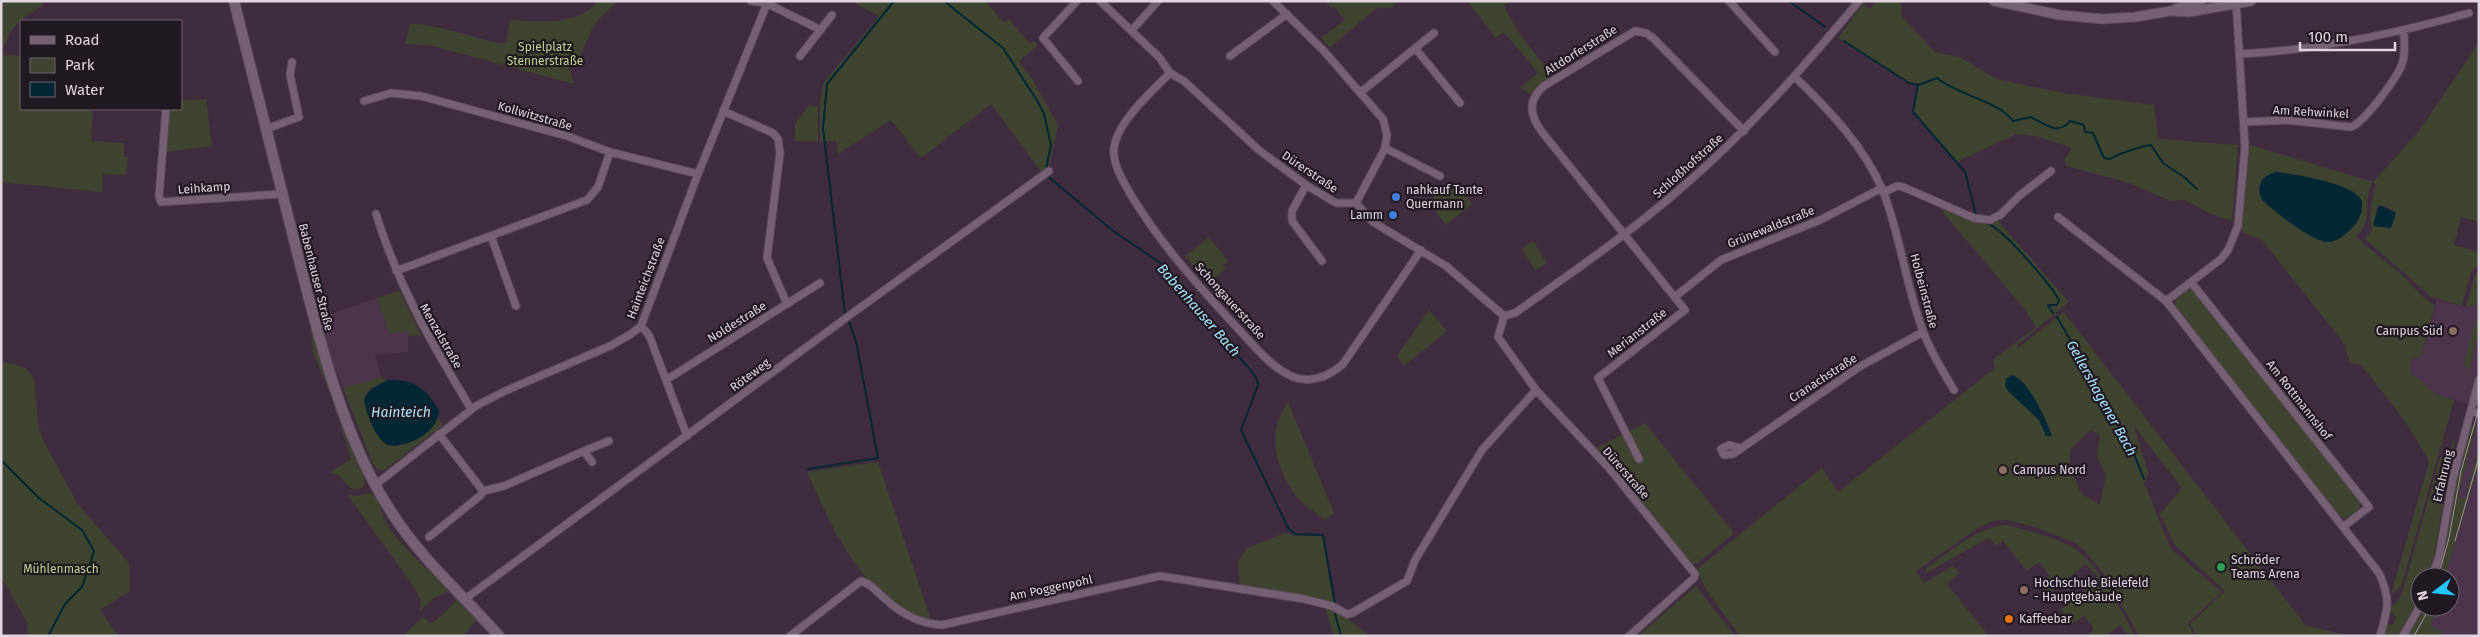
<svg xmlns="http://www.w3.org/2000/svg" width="2480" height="637" font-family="'Fira Sans',sans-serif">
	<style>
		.built { fill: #4c354c }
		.green { fill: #3e442f; fill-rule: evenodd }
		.water { fill: #032734 }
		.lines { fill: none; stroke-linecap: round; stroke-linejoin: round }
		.stream { stroke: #032734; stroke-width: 2 }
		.minor-casing { stroke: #5a4b59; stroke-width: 9 }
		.tertiary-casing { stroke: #5a4b59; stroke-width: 11 }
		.secondary-casing { stroke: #5a4b59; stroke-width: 12 }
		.minor { stroke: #756074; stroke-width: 7 }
		.tertiary { stroke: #756074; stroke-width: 9 }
		.secondary { stroke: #756074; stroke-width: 10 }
		.tram { stroke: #a394a2; stroke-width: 1 }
		.shop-dot { fill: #3f7fe0; stroke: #211921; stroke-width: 2 }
		.education-dot { fill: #8d6e63; stroke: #211921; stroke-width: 2 }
		.leisure-dot { fill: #2e9e5b; stroke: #211921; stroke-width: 2 }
		.food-dot { fill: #e8710a; stroke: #211921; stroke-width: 2 }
		.labels { text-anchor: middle; stroke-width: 4.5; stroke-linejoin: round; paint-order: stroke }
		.park-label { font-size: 12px; fill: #c1d391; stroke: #211921 }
		.street-label { font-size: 12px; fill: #e1d5e0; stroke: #211921 }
		.poi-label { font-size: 12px; fill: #e1d5e0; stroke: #211921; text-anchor: start }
		.water-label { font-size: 14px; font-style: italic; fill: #a7e3fd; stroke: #211921 }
	</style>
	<rect width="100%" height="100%" fill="#3f2d3f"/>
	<path class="built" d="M377 298 389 334 408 331V352L375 355 381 377 343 388 327 347 320 318Z
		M2437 300 2462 306 2479 305V407L2435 394 2423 382 2411 374V361L2416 357H2421Z
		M2477 422H2479V446L2465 499 2458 497Z
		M2479 464V636H2417L2432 607H2450V577H2445Z"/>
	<path class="green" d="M1 1H43L42 6C16 22 10 26 2 55L21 56V109H93L91 141 124 143V157H128L126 175 103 174 102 192 1 182Z
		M597 1H620C593 19 590 33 579 61L571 59 568 64 574 84 429 45 405 44 410 24C438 24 473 38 502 44L507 41 510 20C536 22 581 26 597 1Z
		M851 1H986L1004 23 1009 19 1030 44 1034 41 1038 45 1019 61 1036 85 1058 125 1049 167 1042 173 991 104 921 158 891 120 838 154 836 141 820 142V101L824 82 879 16Z
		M1325 1H1399L1391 8H1377L1330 47 1321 38 1345 20 1334 6 1331 8Z
		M1467 1H1514L1504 5C1515 32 1535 53 1553 76L1536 87 1531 94 1520 88 1538 73 1504 32 1496 38Z
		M1876 1H1902L1901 15 1935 52 1960 57 1996 79 2063 93 2154 105 2158 139 2238 145 2232 221 2211 214 2185 200 2171 201 2129 183 2067 166 2064 160 2071 150 2070 147 2036 136 2016 134 1957 162 1913 110 1917 86 1909 84 1838 38 1863 4 1870 9Z
		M2479 43V222L2461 217 2454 245 2479 252V265L2471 272 2462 306 2430 296 2365 239 2372 229C2368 223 2372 192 2376 186L2373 182C2362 198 2374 223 2356 236 2370 250 2386 261 2401 274 2412 284 2421 298 2435 305L2421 357H2416L2411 361V374L2423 382 2435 394 2454 400 2401 587 2393 593 2392 591 2429 462C2412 427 2385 395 2361 365L2350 363 2344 343 2262 240 2242 232 2250 145 2373 182 2418 132ZM2277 172 2311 178 2355 192 2362 212 2356 223 2344 235 2328 242 2317 239 2262 200 2259 188 2262 181ZM2383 205 2396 212 2390 228 2373 226 2377 207Z
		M206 99 212 146 165 152 168 109H181V101Z
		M809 105 818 107V141H795V124Z
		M1459 182 1472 204 1446 225 1428 201 1443 190 1445 192Z
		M1944 204 1997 220 2069 302 2017 345 2018 348 2057 317 2127 441 2144 479 2130 441 2057 317 2064 312 2305 625 2350 636H2196L2190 624 2225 591 2174 544 2160 514 2182 488 2134 426 2148 472 2145 483 2143 480 2169 545 2172 550 2222 592 2188 623 2194 636H2139L2106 577 2085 551 2074 542 2031 526 2007 520 1993 521 1978 528 1916 571 1924 583 1953 566 1960 573 1947 584 1989 636H1740L1707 591 1696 570 1822 468 1838 492 1995 368 1993 360 2036 327 2023 307 1940 209ZM2090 430 2100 435 2097 456 2106 475 2100 505 2081 493 2069 466 2071 449Z
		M1209 237 1228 261 1223 265 1226 269 1207 285 1185 256Z
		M1533 241 1547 263 1535 270 1522 249Z
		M2479 269V305L2466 306 2475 274Z
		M2185 290H2194L2360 501 2359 510 2344 519 2335 512 2175 307 2176 297Z
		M399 291 421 335 408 336V331L389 334 377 298Z
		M1429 310 1447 331 1404 366 1397 356Z
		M2477 317 2479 329 2465 387 2468 370 2464 363Z
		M310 324 348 442 365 480 363 487 356 490C344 487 343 472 329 473L351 459 333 401 313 352Z
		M1 362 11 363 25 368 34 378 38 424 43 440 77 503 129 563 130 591 100 610 119 636H28L27 622 1 577Z
		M381 377 387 380 368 391 364 400 368 414 383 442C401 454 429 434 438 418L443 425 384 470H379L373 464 343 388Z
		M1288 402 1334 513 1325 520C1316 513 1305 506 1298 498 1275 471 1266 432 1288 402Z
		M2477 422 2458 497 2465 499 2479 446V464L2445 577H2437L2444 550 2456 483 2471 426Z
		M1645 423 1734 533 1698 563 1692 564 1596 448Z
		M2453 440 2455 443C2443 487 2441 532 2429 575L2420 577V596L2398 636H2382L2386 625 2394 624 2396 617 2390 613 2389 610 2401 597 2440 458 2450 452Z
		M878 462 931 620C862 600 834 532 807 472Z
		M369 493C380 496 381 513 386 522 401 548 427 568 447 589V592L435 597 420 611 421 601 414 587 347 494 356 496Z
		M2007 525C2027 531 2048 535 2066 544 2097 557 2119 607 2135 636H2129L2120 625 2106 636H2086L2094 629 2084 616 2072 624 2061 610 2098 578 2086 564 2048 595 2040 585 2050 576 2039 562 2027 571 2003 541 1996 546 1989 538 1924 574 1927 568C1952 550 1977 527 2007 525Z
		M1284 533 1296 536H1322L1334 604 1303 595 1240 585 1238 562 1246 549Z
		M1696 586 1735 636H1638Z
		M457 600 476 620 463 636H403L423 617 430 623 437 620Z
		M1325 607 1341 614 1370 636H1334Z
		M2424 607H2436L2431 627 2442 631 2441 636H2408Z"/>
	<path class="water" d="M2277 172C2297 175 2353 183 2362 201 2363 212 2359 221 2351 229 2345 235 2337 242 2328 242 2315 243 2268 208 2261 198 2256 185 2263 174 2277 172Z
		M2379 205 2396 213 2391 228 2373 226Z
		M2012 375C2029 380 2046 420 2052 436H2046L2039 420 2008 391 2005 386 2006 379Z
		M387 380C415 379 425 388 439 410 439 432 407 449 387 445 375 437 366 414 364 399L371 389Z"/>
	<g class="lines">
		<path class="stream" d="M944 1 1003 48 1038 102 1044 114 1051 145 1046 169
			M1789 1 1825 27
			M1844 41 1909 83 1918 85 1913 112 1965 172 1976 215
			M1918 85 1937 78C1957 95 1997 100 2013 121L2031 117C2045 124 2058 136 2070 121L2084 125 2085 132 2093 133 2104 158 2110 159C2118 154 2141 146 2151 145L2163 163 2184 177 2197 189
			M1048 174 1050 178 1112 230 1159 262 1256 377 1258 385 1241 430 1288 528 1295 534 1323 535 1335 604
			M1986 223C2002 227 2050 284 2059 300L2057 305H2048L2053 313
			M845 314 823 128 827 84 894 1
			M2057 317 2129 442 2144 479
			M1 460 39 498 82 530 94 551 82 587 65 604 48 636
			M808 469 878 458 856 341 849 322
			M1335 614 1341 636"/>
		<g class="minor-casing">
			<path id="minor" d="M751 1 766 3 821 30
				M1077 1 1043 38 1078 81
				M1100 1 1159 57 1170 73 1184 81 1260 151 1306 185 1336 203H1356L1373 222 1446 266 1504 316
				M1273 1 1323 50 1383 119 1387 135 1385 148 1356 203
				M1729 1 1775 52
				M1132 30 1158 1
				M1415 48 1460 103
				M2240 54C2318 50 2394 34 2469 13
				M800 56 832 15
				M1230 56 1287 14
				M1170 73C1152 91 1117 122 1114 148 1113 158 1117 169 1121 177 1150 233 1199 287 1242 333 1255 347 1270 365 1287 374 1307 385 1327 378 1343 364L1421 250
				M1795 77C1829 110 1864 146 1883 191 1901 237 1906 288 1924 334 1932 354 1943 372 1954 390
				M1361 92 1434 33
				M364 101 391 93 421 96 567 136 610 152 698 174
				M166 109 159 196 161 202 282 194
				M723 111 773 133 778 139 780 153 767 258 787 304
				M2244 122 2287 120 2351 127C2365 122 2394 81 2401 67 2406 56 2404 43 2404 31
				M266 129 299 117 290 75 292 62
				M1385 148 1440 176
				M1306 185 1292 211V221L1322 261
				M1883 193 1897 186 1903 187 1974 218 1990 220 2000 215 2019 196 2051 171
				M376 214C400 290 431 342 471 409
				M2058 217 2166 301 2379 573C2391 599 2388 609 2380 636
				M491 236 516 306
				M396 271 587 200 598 187 610 152
				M2191 282 2369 507 2343 527
				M1676 296 1721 260 1820 220 1882 188
				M2166 301 2221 259 2228 250 2238 226 2245 147 2236 1
				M1504 316 1515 313C1571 273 1627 235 1679 190 1746 133 1803 68 1859 1
				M1504 316 1498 337 1536 390 1609 468 1695 574 1694 578 1629 636
				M641 326 649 335 687 436
				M666 380 820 283
				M2471 411 2479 413
				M439 434 483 491
				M1740 448 1729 445 1721 449 1724 455 1733 454 1859 367 1923 332
				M584 451 609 441
				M1639 459 1598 378 1685 310 1542 132C1530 116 1527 100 1544 86L1635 31 1646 33 1653 38 1744 131
				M375 485 476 406 505 391 610 346 631 334 641 326 698 174 768 1
				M483 491 504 486 584 451 592 462
				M429 537 481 495 483 491
				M2432 577 2439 557 2453 478 2479 380
				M465 599 850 315 1049 171
				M790 636 861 581C870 583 876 591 883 597 900 613 919 624 942 625L1160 576 1304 599 1332 606 1347 614 1352 613 1407 581 1415 560 1482 450 1536 390
				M2403 636 2420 606"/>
		</g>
		<g class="tertiary-casing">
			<path id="tertiary" d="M1994 1 2060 15 2102 19 2135 17 2170 11 2189 12 2251 1
				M2175 9 2201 1"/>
		</g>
		<g class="secondary-casing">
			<path id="secondary" d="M234 1C254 82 275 163 295 244 317 331 342 438 392 513 421 559 463 595 499 636"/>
		</g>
		<use href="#minor" class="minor"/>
		<use href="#tertiary" class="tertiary"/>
		<use href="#secondary" class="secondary"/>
		<path class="tram" d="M2455 541 2479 457
			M2438 577 2449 538 2461 471 2479 408
			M2414 636 2430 607"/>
	</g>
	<g class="shop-dot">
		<circle cx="1396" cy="197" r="5"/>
		<circle cx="1393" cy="215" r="5"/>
	</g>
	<g class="education-dot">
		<circle cx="2453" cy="331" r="5"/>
		<circle cx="2003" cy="470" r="5"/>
		<circle cx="2024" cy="590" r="5"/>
	</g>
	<circle class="leisure-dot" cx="2221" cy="567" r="5"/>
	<circle class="food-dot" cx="2009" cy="619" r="5"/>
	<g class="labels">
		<g class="park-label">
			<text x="545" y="51">Spielplatz<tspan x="545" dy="14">Stennerstraße</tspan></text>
			<text x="61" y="573">Mühlenmasch</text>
		</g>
		<g class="street-label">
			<text transform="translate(1581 50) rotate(-32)" y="4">Altdorferstraße</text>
			<text transform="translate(2311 112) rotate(3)" y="4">Am Rehwinkel</text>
			<text transform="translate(535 116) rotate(16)" y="4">Kollwitzstraße</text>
			<text transform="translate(1688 166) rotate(-42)" y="4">Schloßhofstraße</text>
			<text transform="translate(1310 172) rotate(34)" y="4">Dürerstraße</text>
			<text transform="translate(204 188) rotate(-4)" y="4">Leihkamp</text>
			<text transform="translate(1771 227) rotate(-22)" y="4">Grünewaldstraße</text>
			<text transform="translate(316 277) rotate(76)" y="4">Babenhauser Straße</text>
			<text transform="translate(646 278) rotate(-69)" y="4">Hainteichstraße</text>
			<text transform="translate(1924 291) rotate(75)" y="4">Holbeinstraße</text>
			<text transform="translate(1230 301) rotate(48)" y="4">Schongauerstraße</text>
			<text transform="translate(737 322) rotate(-32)" y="4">Noldestraße</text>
			<text transform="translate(1637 333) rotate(-38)" y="4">Merianstraße</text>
			<text transform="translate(441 336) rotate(60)" y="4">Menzelstraße</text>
			<text transform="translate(750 375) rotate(-37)" y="4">Röteweg</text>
			<text transform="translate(1823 378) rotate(-33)" y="4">Cranachstraße</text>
			<text transform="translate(2299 400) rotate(52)" y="4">Am Rottmannshof</text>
			<text transform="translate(1626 473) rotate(49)" y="4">Dürerstraße</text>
			<text transform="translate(2443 476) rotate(-77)" y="4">Erfahrung</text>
			<text transform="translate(1051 588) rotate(-12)" y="4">Am Poggenpohl</text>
		</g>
		<g class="poi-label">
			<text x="1406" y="194">nahkauf Tante<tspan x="1406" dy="14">Quermann</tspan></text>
			<text x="1383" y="219" text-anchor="end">Lamm</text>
			<text x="2443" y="335" text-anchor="end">Campus Süd</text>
			<text x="2013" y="474">Campus Nord</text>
			<text x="2231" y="564">Schröder<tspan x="2231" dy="14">Teams Arena</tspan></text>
			<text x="2034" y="587">Hochschule Bielefeld<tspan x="2034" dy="14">- Hauptgebäude</tspan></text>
			<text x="2019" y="623">Kaffeebar</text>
		</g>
		<g class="water-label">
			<text transform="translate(1199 310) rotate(49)" y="5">Babenhauser Bach</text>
			<text transform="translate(2102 398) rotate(61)" y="5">Gellershagener Bach</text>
			<text x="401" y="417">Hainteich</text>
		</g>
	</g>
	<rect width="2480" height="637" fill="none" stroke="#e1d5e0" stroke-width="5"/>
	<rect x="20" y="20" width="162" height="90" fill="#211921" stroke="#6e646d"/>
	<rect x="30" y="36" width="25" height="8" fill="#756074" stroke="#6e646d"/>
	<text x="65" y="45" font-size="15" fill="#e1d5e0">Road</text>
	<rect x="30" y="58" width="25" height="15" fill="#3e442f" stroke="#6e646d"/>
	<text x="65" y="70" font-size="15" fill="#e1d5e0">Park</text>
	<rect x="30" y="82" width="25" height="15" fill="#032734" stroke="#6e646d"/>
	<text x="65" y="95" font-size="15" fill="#e1d5e0">Water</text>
	<g transform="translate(2435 592) rotate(254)"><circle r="24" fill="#211921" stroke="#6e646d"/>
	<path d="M0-4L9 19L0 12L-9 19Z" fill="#1fc9fd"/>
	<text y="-8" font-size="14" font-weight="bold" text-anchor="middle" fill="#e1d5e0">N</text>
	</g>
	<path d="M2300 42v8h95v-8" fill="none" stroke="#e1d5e0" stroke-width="2.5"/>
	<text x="2308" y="42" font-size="15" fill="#e1d5e0" stroke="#211921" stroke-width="4" paint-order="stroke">100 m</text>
</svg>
